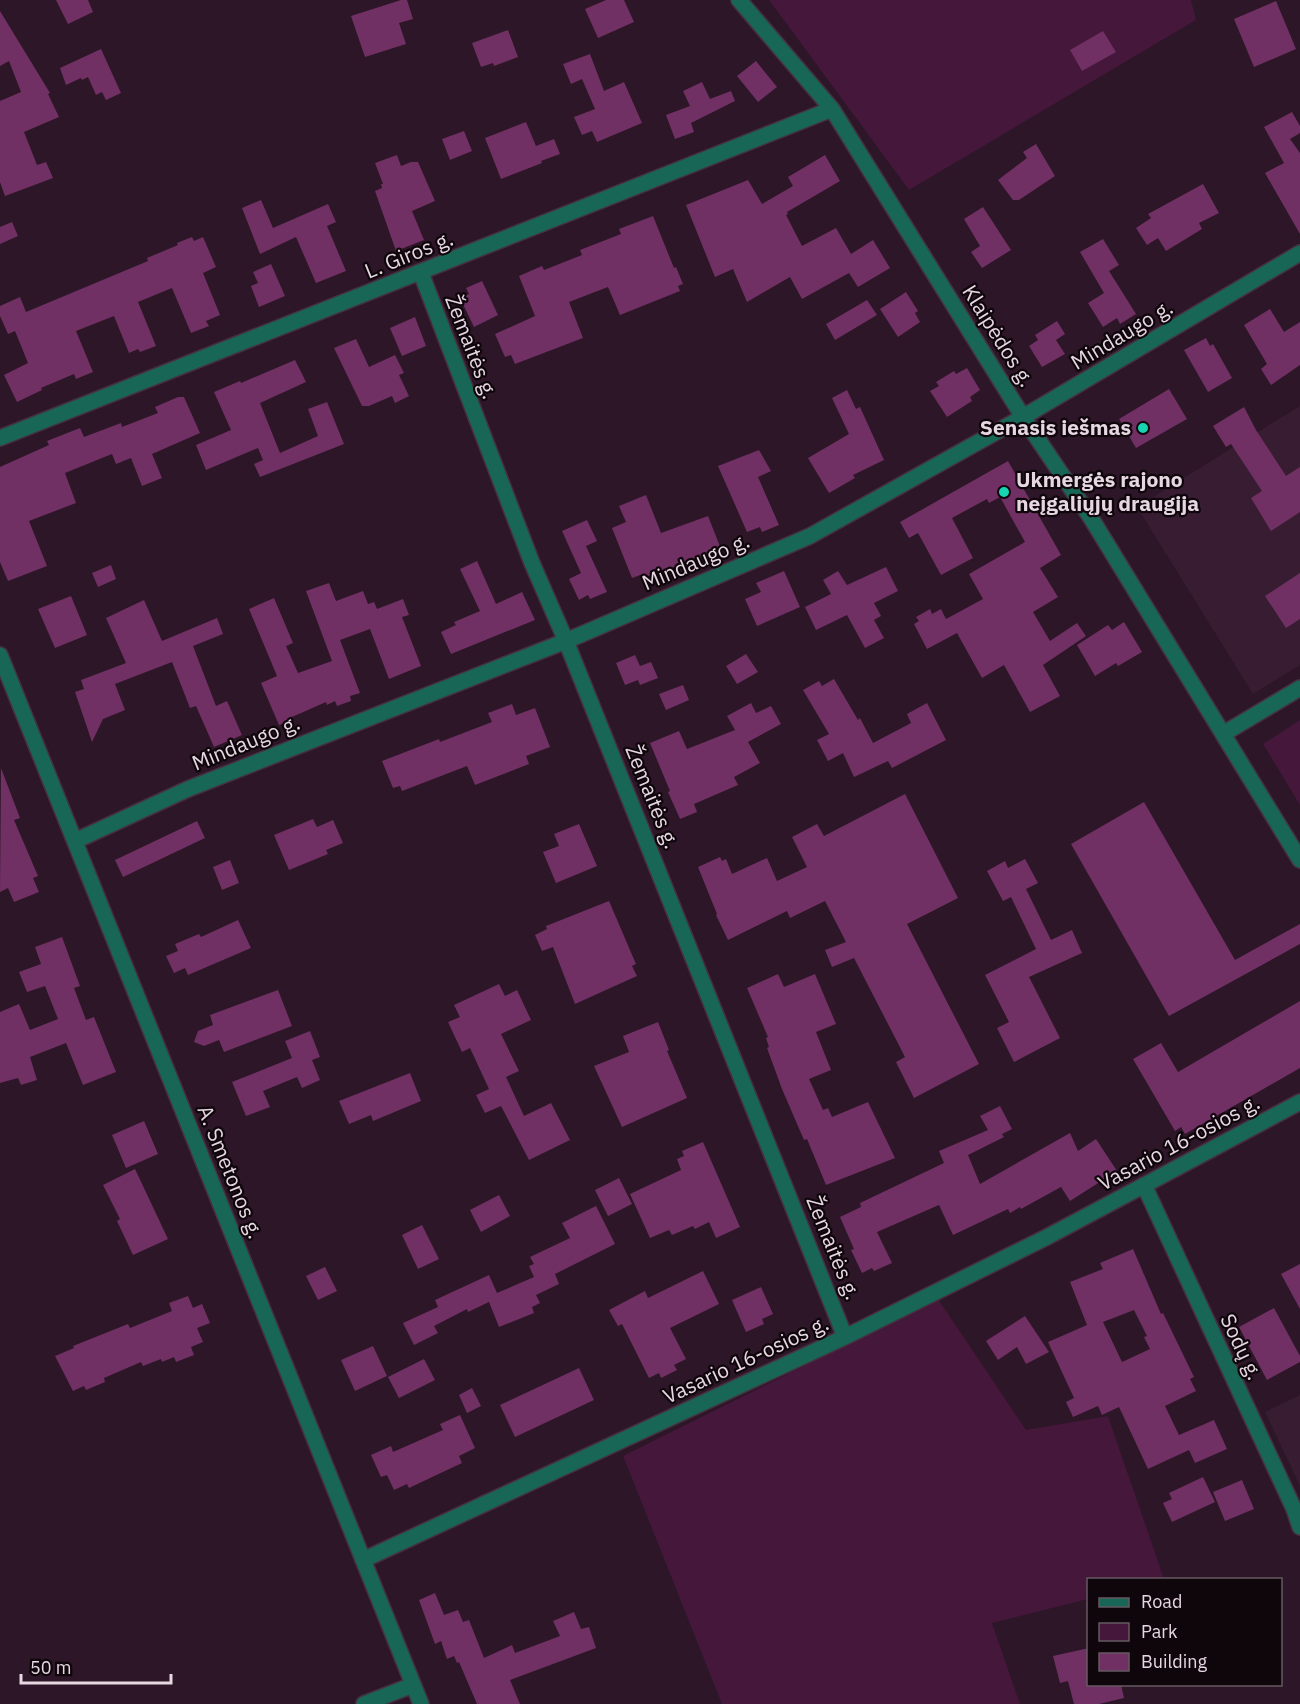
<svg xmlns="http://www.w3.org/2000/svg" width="1300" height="1704" font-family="'IBM Plex Sans',sans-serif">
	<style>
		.built { fill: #381d32 }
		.green { fill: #44173b }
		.building { fill: #713063; fill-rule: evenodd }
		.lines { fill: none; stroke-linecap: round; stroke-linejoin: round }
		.minor-casing { stroke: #463141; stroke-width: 18 }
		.minor { stroke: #186656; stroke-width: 15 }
		.poi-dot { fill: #17d5b3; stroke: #0f060c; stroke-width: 2 }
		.labels { text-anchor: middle; stroke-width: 4.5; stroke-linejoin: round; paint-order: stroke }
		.street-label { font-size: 21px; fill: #e7d7e2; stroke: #0f060c }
		.poi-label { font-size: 21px; font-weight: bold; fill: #e7d7e2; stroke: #0f060c; text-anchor: end }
	</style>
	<rect width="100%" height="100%" fill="#2c1627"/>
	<path class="built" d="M1300 406V665L1253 694 1137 507Z
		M1300 1395V1486L1265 1412Z"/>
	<path class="green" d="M769 0H1191L1196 20 909 190Z
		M1300 720V805L1263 744Z
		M938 1299 1026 1430 1108 1416 1164 1579 1088 1580V1599L992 1623 1020 1704H722L623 1456Z"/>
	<path class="building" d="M56 0H88L93 12 68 24Z
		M401 0H407L413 19 399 23 406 44 365 57 351 16Z
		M606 0H624L634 22 598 38 585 9Z
		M1276 1 1296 49 1254 67 1234 19Z
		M0 11 50 93 48 94 59 117 24 132 37 165 46 162 53 178 5 196 0 182V101L21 92 9 61 0 66Z
		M508 30 518 57 494 66 493 63 481 67 472 43Z
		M1103 31 1116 52 1082 71 1070 50Z
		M101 49 121 93 106 100 102 92 96 95 88 77 82 80 81 78 66 85 60 68Z
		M590 54 604 91 624 82 642 123 597 142 592 131 582 135 574 117 595 109 582 79 571 84 563 64Z
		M756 61 777 87 758 102 737 76Z
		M702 82 710 99 731 91 735 101 691 123 694 132 675 139 666 115 690 106 683 91Z
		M1292 112 1300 126V133L1290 139 1300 153V234L1265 173 1284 163 1264 127Z
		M526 122 536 146 554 139 560 154 541 161 542 163 501 179 485 138Z
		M464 131 472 151 450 160 442 139Z
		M1036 144 1055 176 1019 200H1013L998 180 1027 158 1023 152Z
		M397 155 401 166 411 162H418L435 201 412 211 424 240 396 251 375 191 382 188 381 184H383L375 163Z
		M825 155 840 181 787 212 788 214 786 215 802 246 836 228 851 254 873 240 890 268 858 287 849 273 802 299 790 277 747 302 733 269 715 277 686 205 748 180 762 204 793 186 788 177Z
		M1203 184 1219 213 1199 223 1202 229 1166 251 1158 238 1147 245 1136 228 1151 218 1148 214Z
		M261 200 273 228 328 204 336 222 327 226 346 271 316 283 296 237 260 254 242 208Z
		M983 207 1011 250 982 268 971 252 980 246 964 219Z
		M653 216 674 268 676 267 683 284 678 286 680 291 620 315 608 287 569 302 583 338 515 364 511 355 505 357 495 334 535 316 519 276 542 266 544 270 582 255 580 250 621 234 619 229Z
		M12 222 18 236 0 244V227Z
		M192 237 194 241 203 237 216 267 203 273 220 315 206 321 209 326 191 333 172 288 138 302 156 346 140 352 138 349 129 353 114 316 76 331 93 372 76 379 74 374 41 388 42 390 17 402 4 375 28 363 15 331 8 334 0 316V306L20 297 26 312 148 261 147 258 178 245 177 243Z
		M1103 239 1119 265 1109 271 1136 314 1120 324 1117 318 1103 327 1088 303 1104 293 1080 252Z
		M271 264 285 296 259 307 251 286 258 283 253 272Z
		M482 281 498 315 474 327 460 298 469 294 466 288Z
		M906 292 918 311 915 313 920 322 898 337 880 309Z
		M867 300 877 315 835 340 826 324Z
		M1270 309 1284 332 1300 322V365L1271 385 1261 369 1267 364 1244 325Z
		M415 317 426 346 402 356 390 328Z
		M1057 321 1065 334 1056 340 1065 354 1042 367 1029 346 1038 340 1035 335Z
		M1206 338 1210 346 1213 344 1232 378 1208 392 1184 350Z
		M356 339 369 367 395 355 404 373 399 375 409 396 395 403 392 396 369 406H362L334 348Z
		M295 360 306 382 260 403 280 453 318 436 308 409 327 402 344 444 260 477 254 464 263 460 258 448 206 470 196 445 231 430 214 392 240 381 241 383Z
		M967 368 980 390 970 397 972 401 947 417 930 391 939 386 936 382 954 371 956 374Z
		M1169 389 1187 419 1136 448 1119 419Z
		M847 390 856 409 860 407 884 460 853 475 855 478 829 493 808 458 849 434 832 398Z
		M178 397H184L200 433 152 454 162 478 142 486 131 458 116 464 112 454 65 473 76 503 29 521 47 566 8 581 0 562V467L49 445 47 441 80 428 84 437 121 423 122 427 158 413 155 407Z
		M1244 407 1256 430 1286 476 1300 467V512L1271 531 1251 498 1262 491 1231 444 1226 447 1213 426Z
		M759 450 771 471 758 477 779 525 762 532 760 527 747 532 718 466Z
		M1008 461 1061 555 1040 568 1058 597 1033 612 1050 641 1077 623 1086 636 1043 665 1060 696 1030 712 1004 665 982 678 957 633 927 649 914 624 919 621 916 617 930 609 932 614 941 609 946 619 983 599 969 574 1025 542 1000 497 989 503 987 499 952 518 973 558 941 575 918 533 909 538 900 522Z
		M646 495 661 533 708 516 721 549 645 578 643 574 632 578 612 528 626 522 619 506Z
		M587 520 597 541 586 546 607 592 590 599 588 595 579 600 569 579 581 573 562 531Z
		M477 561 496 604 522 592 535 620 451 654 441 632 456 625 454 622 480 611 460 569Z
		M111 565 116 579 98 587 92 573Z
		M886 567 898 591 874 603 881 616 874 620 884 638 865 648 847 615 816 630 805 607 831 594 823 580 838 571 847 585Z
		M784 571 800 607 757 626 745 599 761 592 756 583Z
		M1300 573V619L1286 628 1265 596Z
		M329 583 336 601 363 591 368 604 374 602 377 609 403 599 409 615 402 617 421 666 389 679 370 629 340 640 360 693 350 696 351 701 337 706 335 701 327 705 326 702 292 717 293 720 279 725 261 683 277 676 249 609 274 598 293 643 286 646 298 673 332 661 306 591Z
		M71 596 87 635 55 648 38 609Z
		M144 600 162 641 217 618 223 634 193 646 216 706 227 701 242 735 214 747 196 706 190 708 172 662 115 684 125 710 103 719 92 742 75 692 84 689 81 680 126 663 106 618Z
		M1124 622 1142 652 1118 666 1116 663 1095 676 1077 645 1108 625 1112 630Z
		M746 654 758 672 737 684 726 666Z
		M635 655 640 666 651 662 658 678 640 685 638 680 625 685 616 663Z
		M834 679 858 720 860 718 873 743 911 723 907 714 927 703 946 740 892 768 888 761 854 777 843 753 828 761 817 740 829 734 803 690 819 681 822 686Z
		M683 685 689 700 666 710 659 694Z
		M751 703 756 713 771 706 781 724 748 742 760 763 734 777 738 785 694 804 697 812 680 819 668 792 670 791 650 743 679 731 687 749 735 730 727 716Z
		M512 704 516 715 535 708 550 747 526 756 529 764 475 785 467 766 402 791 400 786 393 788 382 761 439 739 440 742 492 722 488 713Z
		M1 768 20 818 14 820 38 876 33 878 39 892 14 902 8 888 0 892Z
		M905 794 958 898 907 924 979 1064 914 1098 896 1062 905 1057 854 958 832 967 825 950 846 942 825 901 790 918 787 911 728 940 716 915 717 914 698 867 720 857 722 861 726 859 732 874 767 858 777 881 807 867 792 837 817 824 824 836Z
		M1144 802 1235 960 1300 924V944L1169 1016 1071 844Z
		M313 819 317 827 333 820 343 843 326 850 328 854 289 870 274 835Z
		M197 821 205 838 123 877 115 860Z
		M579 824 597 866 556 883 543 852 559 846 554 834Z
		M1025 859 1038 883 1026 889 1051 940 1072 930 1082 953 1029 977 1060 1038 1014 1062 997 1028 1009 1022 985 975 1036 949 1011 897 1003 901 987 871 1005 861 1008 868Z
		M230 860 239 883 222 890 213 867Z
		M609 901 636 964 632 966 637 976 575 1004 553 947 542 951 535 935 547 929 546 926Z
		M238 920 251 948 188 975 185 968 174 973 166 956 178 951 175 944 199 934 201 937Z
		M62 937 80 986 74 988 86 1020 94 1017 116 1072 83 1085 66 1043 30 1057 37 1080 21 1085 18 1078 0 1083V1012L19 1004 30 1030 58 1019 45 986 27 992 19 972 41 964 35 947Z
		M778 974 784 987 815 974 836 1024 816 1032 831 1070 809 1079 823 1110 828 1108 832 1117 868 1102 895 1158 826 1185 807 1139 804 1140 782 1089 767 1048 769 1047 766 1038 768 1037 747 988Z
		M499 984 505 996 517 990 531 1020 501 1034 519 1071 506 1077 524 1116 551 1103 570 1140 529 1160 501 1106 485 1113 476 1095 489 1089 470 1048 462 1052 448 1022 460 1017 454 1005Z
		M278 990 292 1026 224 1052 219 1040 204 1046 194 1042 198 1031 213 1025 210 1015Z
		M1300 1001V1068L1185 1134 1181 1127 1175 1131 1133 1059 1161 1043 1178 1072Z
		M658 1022 669 1050 667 1051 687 1098 622 1127 594 1066 629 1052 623 1036Z
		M310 1031 320 1057 312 1060 320 1080 302 1088 297 1077 263 1091 270 1107 246 1116 232 1082 292 1058 285 1041Z
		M410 1073 421 1101 373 1121 371 1115 349 1124 339 1101Z
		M1000 1106 1012 1129 1002 1134 1004 1137 968 1155 980 1184 1070 1133 1078 1151 1096 1139 1117 1171 1070 1201 1061 1187 1021 1209 1020 1207 1010 1213 1008 1209 953 1235 939 1205 877 1232 892 1263 874 1271 872 1268 862 1273 851 1250 854 1249 840 1217 861 1207 860 1203 944 1163 939 1151 988 1130 980 1116Z
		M144 1121 158 1154 126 1168 112 1135Z
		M703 1142 740 1227 716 1238 709 1222 695 1229 693 1226 672 1235 669 1230 650 1238 630 1194 681 1170 677 1159 684 1156 682 1151Z
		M135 1169 168 1239 133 1255 117 1221 120 1219 103 1185Z
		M619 1178 632 1204 608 1216 595 1190Z
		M499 1195 510 1216 481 1232 470 1210Z
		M596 1206 615 1244 555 1274 559 1284 536 1295 540 1303 532 1307 534 1313 499 1327 489 1302 468 1312 467 1309 434 1326 438 1333 414 1345 403 1323 438 1307 435 1300 489 1275 497 1293 534 1277 529 1266 534 1264 530 1257 570 1238 562 1223Z
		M422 1225 439 1259 418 1269 402 1235Z
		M1133 1249 1161 1314 1163 1313 1194 1377 1190 1379 1196 1391 1165 1406 1179 1435 1214 1420 1227 1449 1195 1463 1189 1450 1148 1469 1119 1407 1102 1415 1098 1406 1073 1417 1066 1402 1074 1398 1048 1342 1087 1325 1070 1282 1103 1269 1100 1263ZM1134 1310 1147 1336 1144 1337 1150 1349 1122 1362 1103 1322Z
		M1300 1264V1309L1281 1274Z
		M325 1267 337 1291 318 1300 306 1276Z
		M703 1271 719 1304 670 1328 686 1359 674 1365 677 1370 661 1378 659 1373 649 1378 622 1324 618 1326 609 1310 645 1291 648 1298Z
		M761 1287 773 1314 762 1319 764 1324 746 1332 732 1300Z
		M188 1296 193 1308 202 1304 210 1323 197 1328 203 1342 191 1347 194 1355 176 1362 174 1357 162 1362 161 1359 143 1366 141 1362 104 1378 105 1382 86 1390 84 1386 73 1391 55 1356 74 1348 73 1346 128 1324 130 1328 172 1311 169 1303Z
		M1274 1308 1300 1356V1362L1267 1380 1239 1327Z
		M1025 1316 1049 1352 1026 1364 1017 1347 998 1360 986 1341Z
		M373 1346 387 1376 355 1391 341 1360Z
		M424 1359 435 1380 399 1398 388 1377Z
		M579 1368 594 1400 515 1437 500 1405Z
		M472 1388 481 1406 467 1413 459 1395Z
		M460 1415 475 1448 459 1456 462 1463 409 1488 407 1484 394 1490 387 1475 381 1477 371 1455 391 1446 393 1452 443 1430 440 1424Z
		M1203 1477 1215 1502 1172 1522 1163 1503 1172 1499 1169 1493Z
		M1242 1480 1254 1509 1225 1521 1213 1492Z
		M435 1593 444 1615 458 1610 463 1622 469 1620 484 1658 512 1645 515 1653 560 1636 553 1621 574 1612 581 1629 589 1627 596 1648 510 1680 520 1704H477L459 1662 457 1663 454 1656 447 1659 441 1641 435 1644 419 1600Z
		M1089 1648V1684H1121L1124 1698 1099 1704H1074L1068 1681 1060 1683 1053 1656Z"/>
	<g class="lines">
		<g class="minor-casing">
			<path id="minor" d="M739 0 832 109 1023 417 1091 518 1300 860
				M421 273 532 563 566 641 845 1337
				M0 438 832 109
				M0 655 421 1704
				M1223 734 1300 688
				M75 841 188 789 566 641 810 536 1023 417 1300 253
				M1144 1185 1294 1509 1300 1527
				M363 1560 845 1337 1047 1237 1300 1102
				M364 1704 413 1685"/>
		</g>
		<use href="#minor" class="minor"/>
	</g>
	<g class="poi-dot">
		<circle cx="1143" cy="428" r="6"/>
		<circle cx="1004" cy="492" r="6"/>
	</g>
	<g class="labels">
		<g class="street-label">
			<text transform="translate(409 255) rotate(-22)" y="7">L. Giros g.</text>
			<text transform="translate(1122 335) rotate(-31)" y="7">Mindaugo g.</text>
			<text transform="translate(998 336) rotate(58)" y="7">Klaipėdos g.</text>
			<text transform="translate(471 347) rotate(69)" y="7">Žemaitės g.</text>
			<text transform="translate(696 562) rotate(-23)" y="7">Mindaugo g.</text>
			<text transform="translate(246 743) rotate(-22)" y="7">Mindaugo g.</text>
			<text transform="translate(652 797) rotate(68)" y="7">Žemaitės g.</text>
			<text transform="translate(1179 1143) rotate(-28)" y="7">Vasario 16-osios g.</text>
			<text transform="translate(230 1172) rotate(68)" y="7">A. Smetonos g.</text>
			<text transform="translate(833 1248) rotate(68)" y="7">Žemaitės g.</text>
			<text transform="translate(1241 1347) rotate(65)" y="7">Sodų g.</text>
			<text transform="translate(746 1360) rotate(-25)" y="7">Vasario 16-osios g.</text>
		</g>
		<g class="poi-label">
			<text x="1131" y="435">Senasis iešmas</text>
			<text x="1016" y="487" text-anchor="start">Ukmergės rajono<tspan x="1016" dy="24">neįgaliųjų draugija</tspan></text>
		</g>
	</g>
	<rect x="1087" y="1578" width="195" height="108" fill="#0f060c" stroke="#655a62" stroke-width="1.5"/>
	<rect x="1099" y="1598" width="30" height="9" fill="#186656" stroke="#655a62" stroke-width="1.5"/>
	<text x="1141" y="1608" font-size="18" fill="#e7d7e2">Road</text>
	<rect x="1099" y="1623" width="30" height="18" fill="#44173b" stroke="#655a62" stroke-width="1.5"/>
	<text x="1141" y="1638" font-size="18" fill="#e7d7e2">Park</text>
	<rect x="1099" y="1653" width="30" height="18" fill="#713063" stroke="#655a62" stroke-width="1.5"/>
	<text x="1141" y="1668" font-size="18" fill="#e7d7e2">Building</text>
	<path d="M21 1674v9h150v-9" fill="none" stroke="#e7d7e2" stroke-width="3"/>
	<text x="30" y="1674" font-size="18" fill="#e7d7e2" stroke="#0f060c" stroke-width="4.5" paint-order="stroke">50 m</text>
</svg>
